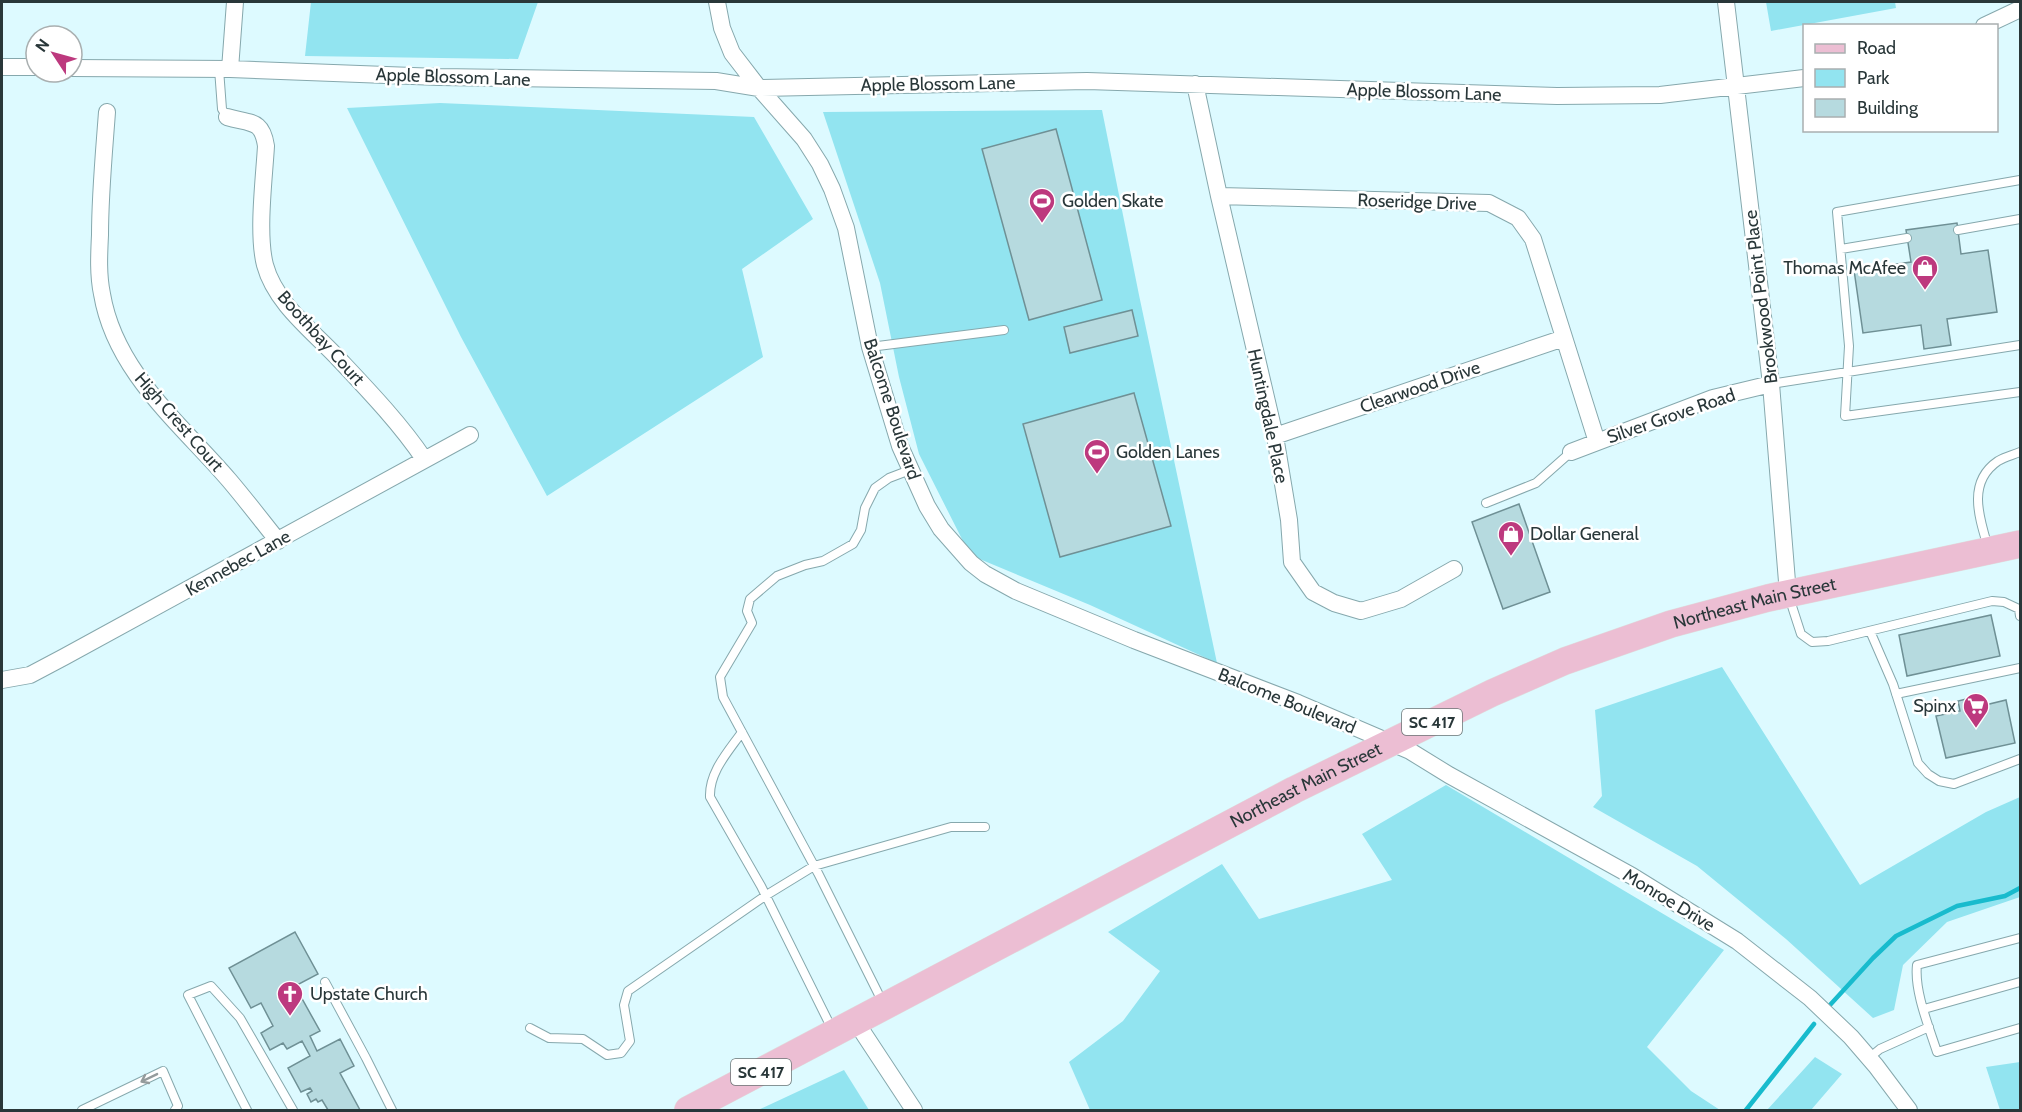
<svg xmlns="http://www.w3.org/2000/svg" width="2022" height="1112" font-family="Cabin,sans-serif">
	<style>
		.green { fill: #92e4f0 }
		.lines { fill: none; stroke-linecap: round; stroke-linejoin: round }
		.stream { stroke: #18bbcd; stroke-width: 4.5 }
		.building { fill: #b6dadf; stroke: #6f9095; stroke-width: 1.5 }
		.service-casing { stroke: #86a8ad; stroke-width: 10 }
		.minor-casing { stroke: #86a8ad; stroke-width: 18 }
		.primary-casing { stroke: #dddfdf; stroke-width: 28 }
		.service { stroke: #fff; stroke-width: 8 }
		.minor { stroke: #fff; stroke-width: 16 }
		.primary { stroke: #ecbed3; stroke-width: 27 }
		.oneway { stroke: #949b9c }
		.labels { text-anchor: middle; stroke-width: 5; stroke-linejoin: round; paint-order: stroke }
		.shield { fill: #fff; stroke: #697374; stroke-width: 1.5 }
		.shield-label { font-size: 16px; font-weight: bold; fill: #293739 }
		.street-label { font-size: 18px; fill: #293739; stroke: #fff }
		.poi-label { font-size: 18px; fill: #293739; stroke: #fff; text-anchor: start }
	</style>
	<rect width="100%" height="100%" fill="#ddfaff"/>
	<path class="green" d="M311 2H538L518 59 305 56Z
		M1766 2H1895L1896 8 1771 31Z
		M440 103 754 117 813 219 742 269 763 357 547 496 461 337 347 108Z
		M1102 110 1139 295 1217 663 1090 605 970 555 919 454 899 377 880 283 823 112Z
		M1722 667 1860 885 1986 812 2020 797V897L1947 922 1903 965 1894 1010 1873 1018 1786 939 1697 866 1593 807 1602 796 1595 710Z
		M1446 785 1724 950 1647 1047 1691 1091 1720 1110H1090L1069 1062 1123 1021 1160 971 1108 932 1222 864 1259 919 1392 880 1362 834Z
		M1815 1057 1842 1074 1811 1110H1767Z
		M2020 1062V1110H2000L1986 1067Z
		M844 1070 869 1110H758Z"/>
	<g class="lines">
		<path class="stream" d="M1830 1005 1873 958 1896 936 1957 906 2005 896 2020 888
			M1746 1110 1814 1024"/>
	</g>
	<path class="building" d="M1056 129 1102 300 1029 320 982 149Z
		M1957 223 1961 254 1988 250 1997 312 1947 319 1951 345 1924 349 1921 325 1863 333 1854 270 1911 262 1906 230Z
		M1132 310 1138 336 1070 353 1064 327Z
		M1134 393 1171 526 1060 557 1023 424Z
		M1519 504 1550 592 1503 609 1472 522Z
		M1991 615 2000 656 1907 676 1899 635Z
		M1979 696 1981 706 2006 700 2015 743 1946 758 1936 716 1960 711 1958 701Z
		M295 932 318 974 295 986 320 1031 310 1036 317 1051 340 1039 354 1066 340 1073 360 1110H328L322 1100 318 1102 316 1099 311 1102 307 1094 312 1091 310 1088 301 1092 288 1068 310 1056 302 1041 287 1049 283 1043 270 1050 261 1033 273 1026 261 1003 251 1008 229 968Z"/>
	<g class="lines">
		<g class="service-casing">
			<path id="service" d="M219 69 222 109 227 117
				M2020 180 1837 212 1849 346 1845 416 2020 392
				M1958 230 2020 219
				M1841 249 1907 238
				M870 347 1004 330
				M1771 384 2020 345
				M1486 503 1536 483 1571 452
				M1988 547C1979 517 1967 482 1998 461 2005 457 2013 455 2020 452
				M1789 597 1801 634 1812 642 1828 641 1992 601 2004 602 2019 609 2020 616
				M1870 631 1893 684 1918 763 1928 774 1939 781 1954 784 2020 759
				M1896 694 2020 668
				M742 732C728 752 709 772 710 797L761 886 833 1031
				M2020 938 1917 965C1914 991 1929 1027 1937 1052L2020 1028
				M325 982 366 1058 392 1110
				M883 1003 818 873 723 697 720 677 752 623 747 611 750 599 777 576 805 565 823 561 853 544 861 530 865 508 875 488 889 478 910 470
				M1924 1009 2020 982
				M530 1028 549 1038 583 1039 607 1055 621 1053 630 1041 624 1005 628 991 765 896 814 866 951 827H985
				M1869 1058 1880 1049 1929 1027
				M82 1110 163 1071 178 1106 175 1110
				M247 1110 188 995 211 986 240 1018 293 1110"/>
		</g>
		<g class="minor-casing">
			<path id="minor" d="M717 2 722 28 732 53 759 88 804 139 820 164 832 189 846 228 870 347 900 446 927 506 941 529 971 563 985 574 1016 591 1134 640 1298 703 1410 751 1449 775 1632 876 1737 941 1810 998 1851 1037 1876 1066 1909 1110
				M1726 2 1771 384 1788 594
				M1984 26 2020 9
				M2 67H36
				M72 68 230 69 439 77 716 81 759 88 1087 81 1557 96 1660 95 1804 78
				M230 69 235 2
				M1195 84 1219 196 1275 436 1289 520 1292 562 1313 592 1334 603 1361 611 1401 599 1454 569
				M107 112C104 153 100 194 100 235 99 255 98 275 102 294 115 372 181 424 229 480 246 500 262 521 278 541
				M227 117C251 124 262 119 266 146 264 180 257 234 265 265 275 302 310 329 335 355 366 388 399 422 424 459
				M1219 196 1489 203 1518 218 1533 239 1597 442
				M1275 436 1564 338
				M1571 452 1713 398 1771 384
				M2 680 30 675 64 657 470 435
				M856 1022 914 1110"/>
		</g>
		<g class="primary-casing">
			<g id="primary">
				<path id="s1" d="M688 1110 1294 790 1492 693 1565 661 1671 624 1768 598 2020 544"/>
			</g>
		</g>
		<use href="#service" class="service"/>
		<use href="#minor" class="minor"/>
		<use href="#primary" class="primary"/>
	</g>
	<defs><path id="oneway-shaft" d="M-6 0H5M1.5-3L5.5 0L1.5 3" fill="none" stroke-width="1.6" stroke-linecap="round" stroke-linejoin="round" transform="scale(1.5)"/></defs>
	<use class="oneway" href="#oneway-shaft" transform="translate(149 1078) rotate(154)"/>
	<defs>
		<g id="stadium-pin" transform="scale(1.35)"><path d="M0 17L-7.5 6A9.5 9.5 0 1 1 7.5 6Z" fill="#bd397e" stroke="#fff"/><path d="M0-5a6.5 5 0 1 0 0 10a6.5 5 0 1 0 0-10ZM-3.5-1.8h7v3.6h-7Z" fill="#fff"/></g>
		<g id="shop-pin" transform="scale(1.35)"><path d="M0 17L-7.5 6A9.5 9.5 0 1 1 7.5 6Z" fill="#bd397e" stroke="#fff"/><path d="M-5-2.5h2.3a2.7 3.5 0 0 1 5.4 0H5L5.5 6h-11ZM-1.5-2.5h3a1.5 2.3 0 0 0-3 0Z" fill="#fff"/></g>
		<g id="supermarket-pin" transform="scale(1.35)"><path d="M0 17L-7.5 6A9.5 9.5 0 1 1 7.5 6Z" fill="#bd397e" stroke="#fff"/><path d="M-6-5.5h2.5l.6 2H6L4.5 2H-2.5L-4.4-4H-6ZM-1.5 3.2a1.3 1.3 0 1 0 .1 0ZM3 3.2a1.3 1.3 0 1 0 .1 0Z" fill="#fff"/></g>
		<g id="church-pin" transform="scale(1.35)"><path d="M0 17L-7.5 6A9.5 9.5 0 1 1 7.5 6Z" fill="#bd397e" stroke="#fff"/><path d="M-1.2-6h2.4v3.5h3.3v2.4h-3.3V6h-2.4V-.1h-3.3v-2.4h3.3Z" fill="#fff"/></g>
	</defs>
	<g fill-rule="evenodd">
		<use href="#stadium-pin" x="1042" y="201"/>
		<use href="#shop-pin" x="1925" y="268"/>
		<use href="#stadium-pin" x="1097" y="452"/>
		<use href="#shop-pin" x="1511" y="534"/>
		<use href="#supermarket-pin" x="1976" y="706"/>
		<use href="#church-pin" x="290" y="994"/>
	</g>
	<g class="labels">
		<g class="shield">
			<rect x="1402" y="709" width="60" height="26" rx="4.5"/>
			<rect x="731" y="1059" width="60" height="26" rx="4.5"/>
		</g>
		<g class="shield-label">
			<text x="1432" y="728">SC 417</text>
			<text x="761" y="1078">SC 417</text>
		</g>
		<g class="street-label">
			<text transform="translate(453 77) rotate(2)" y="6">Apple Blossom Lane</text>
			<text transform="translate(938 84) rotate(-1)" y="6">Apple Blossom Lane</text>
			<text transform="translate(1424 92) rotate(2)" y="6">Apple Blossom Lane</text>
			<text transform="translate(1417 202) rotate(2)" y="6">Roseridge Drive</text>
			<text transform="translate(1761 297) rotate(-97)" y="6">Brookwood Point Place</text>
			<text transform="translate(321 338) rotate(48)" y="6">Boothbay Court</text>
			<text transform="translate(1420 387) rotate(-19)" y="6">Clearwood Drive</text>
			<text transform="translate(892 409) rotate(72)" y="6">Balcome Boulevard</text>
			<text transform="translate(1268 416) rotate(78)" y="6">Huntingdale Place</text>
			<text transform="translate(1671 416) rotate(-19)" y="6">Silver Grove Road</text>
			<text transform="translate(179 422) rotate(49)" y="6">High Crest Court</text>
			<text transform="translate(238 563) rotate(-29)" y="6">Kennebec Lane</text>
			<text dy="6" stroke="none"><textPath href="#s1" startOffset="1184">Northeast Main Street</textPath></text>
			<text transform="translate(1287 701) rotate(22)" y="6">Balcome Boulevard</text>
			<text dy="6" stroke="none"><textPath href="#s1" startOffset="698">Northeast Main Street</textPath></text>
			<text transform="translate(1669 900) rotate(31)" y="6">Monroe Drive</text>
		</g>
		<g class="poi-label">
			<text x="1062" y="207">Golden Skate</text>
			<text x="1906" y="274" text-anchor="end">Thomas McAfee</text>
			<text x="1116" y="458">Golden Lanes</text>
			<text x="1530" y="540">Dollar General</text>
			<text x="1956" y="712" text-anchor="end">Spinx</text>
			<text x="310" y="1000">Upstate Church</text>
		</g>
	</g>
	<rect width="2022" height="1112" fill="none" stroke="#293739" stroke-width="6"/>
	<rect x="1803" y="24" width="195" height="108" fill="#ffffff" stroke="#a9afb0" stroke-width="1.5"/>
	<rect x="1815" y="44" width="30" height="9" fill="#ecbed3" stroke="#a9afb0" stroke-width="1.5"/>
	<text x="1857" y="54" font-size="18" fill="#293739">Road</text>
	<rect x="1815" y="69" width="30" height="18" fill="#92e4f0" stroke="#a9afb0" stroke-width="1.5"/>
	<text x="1857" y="84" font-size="18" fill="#293739">Park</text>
	<rect x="1815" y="99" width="30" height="18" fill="#b6dadf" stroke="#a9afb0" stroke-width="1.5"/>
	<text x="1857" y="114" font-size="18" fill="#293739">Building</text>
	<g transform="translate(54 54) rotate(306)"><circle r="28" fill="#ffffff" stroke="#a9afb0" stroke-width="1.5"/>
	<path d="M0-4.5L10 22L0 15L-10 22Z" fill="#bd397e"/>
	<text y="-9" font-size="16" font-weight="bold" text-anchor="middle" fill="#293739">N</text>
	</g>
</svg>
